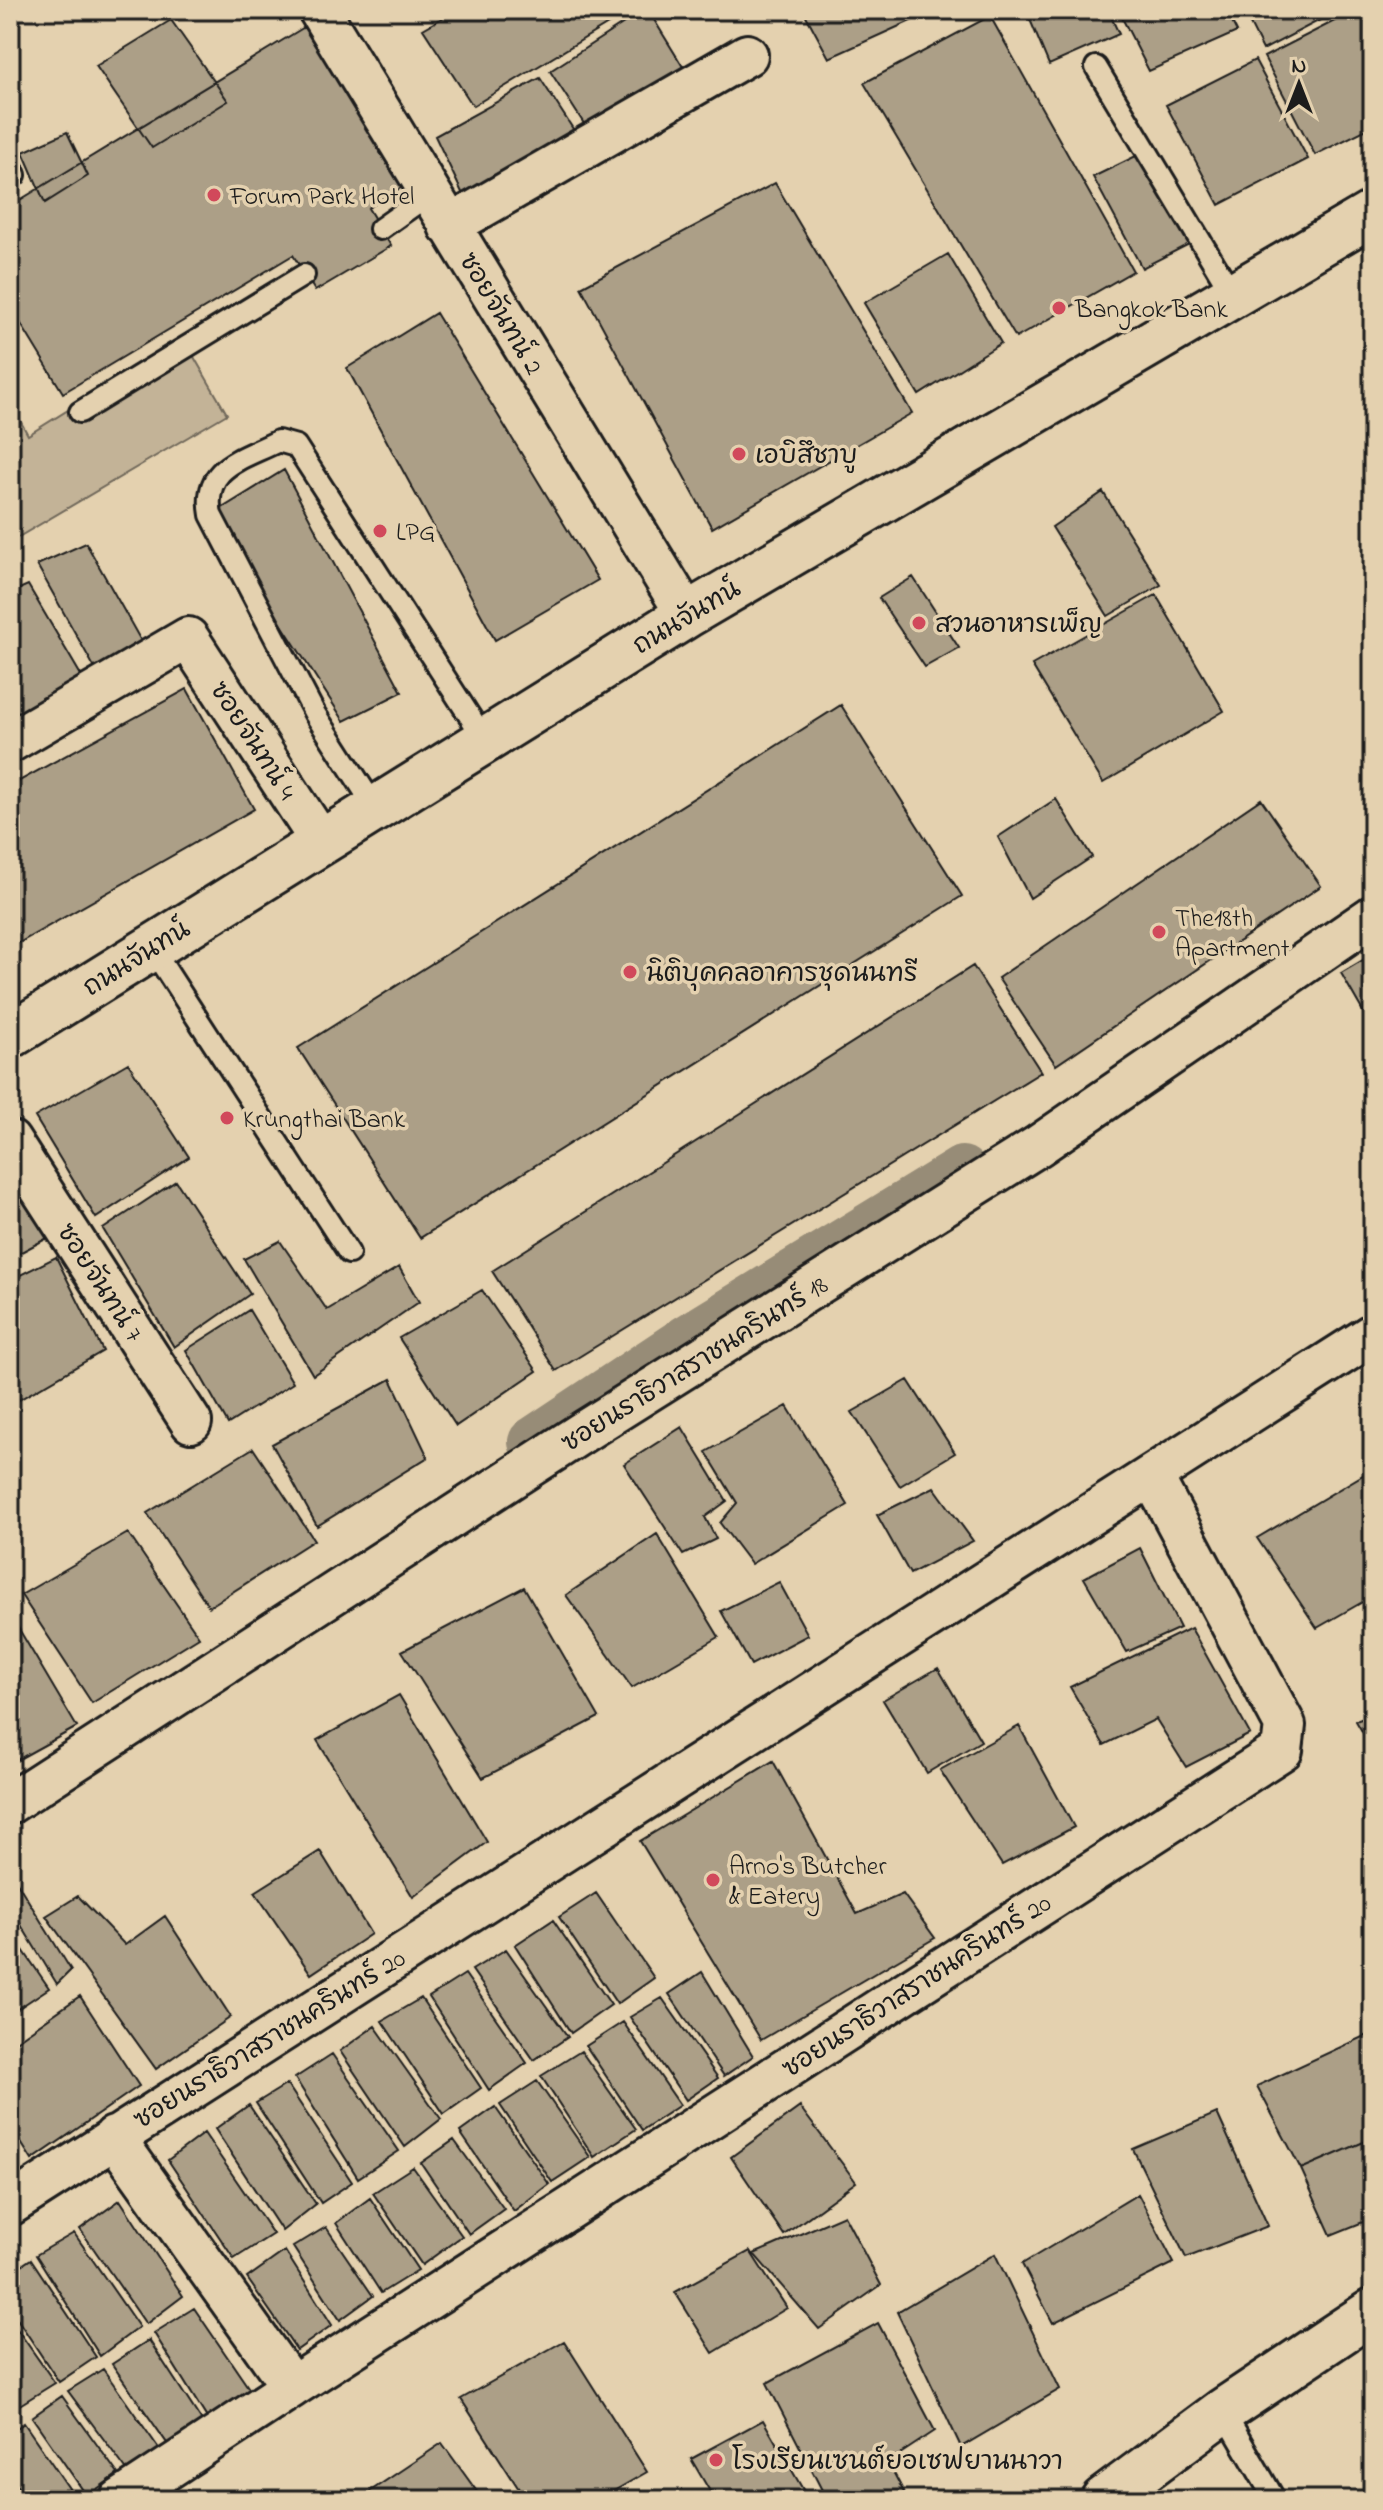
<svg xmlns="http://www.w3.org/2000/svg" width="1383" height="2510" font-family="'Indie Flower','Playpen Sans Thai',sans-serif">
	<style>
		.green { fill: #c3b397; stroke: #70685a; stroke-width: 2 }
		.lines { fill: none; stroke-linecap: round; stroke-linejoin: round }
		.canal { stroke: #978c77; stroke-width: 50 }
		.building { fill: #ac9f87; stroke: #1c1c1c; stroke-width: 2 }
		.lane-casing { stroke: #1c1c1c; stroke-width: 26 }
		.street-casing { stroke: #1c1c1c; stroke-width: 46 }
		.secondary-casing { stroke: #1c1c1c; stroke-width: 50 }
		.lane { stroke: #e4d1af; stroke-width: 20 }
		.street { stroke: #e4d1af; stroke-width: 40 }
		.secondary { stroke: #e4d1af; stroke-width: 44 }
		.poi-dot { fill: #d1495b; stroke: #e4d1af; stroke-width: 3 }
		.labels { text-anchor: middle; stroke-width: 7; stroke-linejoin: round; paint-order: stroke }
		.poi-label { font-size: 26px; fill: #1c1c1c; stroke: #e4d1af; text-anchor: start }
		.street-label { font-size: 26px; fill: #1c1c1c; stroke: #e4d1af }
	</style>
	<rect width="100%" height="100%" fill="#e4d1af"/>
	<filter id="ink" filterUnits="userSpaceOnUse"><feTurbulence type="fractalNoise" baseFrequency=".0125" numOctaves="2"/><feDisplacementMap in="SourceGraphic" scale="16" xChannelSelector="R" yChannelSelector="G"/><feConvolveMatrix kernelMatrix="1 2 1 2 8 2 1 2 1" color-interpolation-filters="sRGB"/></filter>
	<g filter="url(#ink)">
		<path class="green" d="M183 338 227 414 10 542V402L28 435Z"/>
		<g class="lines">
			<path class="canal" d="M533 1442 688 1339 962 1171"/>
		</g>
		<path class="building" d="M456 10H631L473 106 423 29Z
			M644 10H648L688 75 590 133 550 71Z
			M803 10H935L829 58Z
			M1026 10H1108L1119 34 1049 65Z
			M1118 10H1226L1237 32 1149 71Z
			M1243 10H1339L1263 50Z
			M1356 10H1369L1373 17V126L1315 155 1264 57Z
			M990 16 1133 271 1016 338 864 83Z
			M171 20 228 101 152 148 96 66Z
			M311 23 409 183 368 208 391 246 315 291 293 255 63 393 10 306V206Z
			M1255 60 1308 159 1219 205 1166 105Z
			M540 78 575 132 467 203 435 136Z
			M67 132 88 176 45 203 23 152Z
			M1142 153 1195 241 1142 268 1093 177Z
			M775 183 912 413 712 528 581 287Z
			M948 254 1001 343 919 395 864 303Z
			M436 313 598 580 495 640 347 368Z
			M284 470 402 692 344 721 211 515Z
			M1103 492 1161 585 1108 616 1052 527Z
			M86 543 145 648 98 674 37 565Z
			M913 577 959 648 925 667 879 598Z
			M28 585 92 694 21 735 10 717V593Z
			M1156 595 1224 711 1103 783 1032 665Z
			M187 689 254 809 10 948V786Z
			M841 705 962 896 420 1238 298 1048Z
			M1056 799 1092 857 1030 898 998 837Z
			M1261 799 1321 886 1056 1065 998 978Z
			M1373 954V1029L1341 973Z
			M973 966 1041 1072 556 1371 492 1271Z
			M128 1063 189 1157 96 1218 35 1117Z
			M10 1155 57 1233 10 1258Z
			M176 1181 250 1294 174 1347 103 1229Z
			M280 1241 327 1310 399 1267 419 1302 313 1375 244 1259Z
			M56 1257 103 1351 10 1405V1280Z
			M482 1290 537 1371 456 1426 399 1338Z
			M249 1310 293 1383 228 1424 186 1350Z
			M391 1379 428 1457 317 1526 272 1444Z
			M908 1380 955 1453 900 1486 852 1412Z
			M787 1406 848 1505 751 1564 720 1523 737 1503 706 1452Z
			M682 1427 727 1501 705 1517 716 1539 683 1555 624 1464Z
			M253 1448 314 1540 209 1607 147 1513Z
			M1373 1469V1596L1317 1628 1257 1538Z
			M934 1487 973 1541 910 1574 877 1515Z
			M128 1533 199 1637 92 1703 21 1595Z
			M657 1534 719 1637 632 1688 566 1595Z
			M1140 1548 1180 1628 1127 1652 1084 1578Z
			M779 1582 808 1635 751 1665 721 1611Z
			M524 1587 599 1717 483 1778 402 1651Z
			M10 1614 77 1727 10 1764Z
			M1191 1628 1250 1734 1186 1767 1156 1719 1104 1745 1070 1687Z
			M938 1668 981 1741 927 1773 883 1700Z
			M399 1695 487 1842 413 1897 317 1740Z
			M1373 1714V1750L1356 1721Z
			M1019 1726 1074 1827 1002 1865 940 1770Z
			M773 1761 857 1914 903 1894 935 1938 761 2040 640 1841Z
			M320 1851 371 1934 311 1974 255 1892Z
			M10 1871 71 1970 57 1984 10 1907Z
			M596 1893 654 1978 617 2004 559 1917Z
			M78 1896 125 1945 165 1916 231 2017 156 2069 46 1916Z
			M553 1920 611 2005 571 2033 515 1945Z
			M10 1931 49 1988 10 2014Z
			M506 1949 568 2037 534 2060 472 1970Z
			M702 1972 753 2056 724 2076 669 1994Z
			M465 1974 527 2063 489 2090 429 1997Z
			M80 1996 139 2086 32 2160 10 2125V2045Z
			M421 1998 481 2088 444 2114 382 2021Z
			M662 1998 718 2078 686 2100 630 2017Z
			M623 2022 680 2105 642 2130 586 2046Z
			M375 2026 441 2119 405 2147 340 2051Z
			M1373 2032V2138L1301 2169 1257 2086Z
			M581 2051 636 2129 594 2157 541 2076Z
			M332 2054 399 2151 358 2178 295 2078Z
			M537 2081 590 2157 552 2182 500 2105Z
			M287 2084 352 2182 321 2203 256 2103Z
			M249 2105 316 2204 282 2231 215 2129Z
			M495 2107 549 2184 514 2211 460 2132Z
			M800 2107 856 2182 784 2235 731 2157Z
			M1217 2113 1268 2226 1186 2258 1133 2149Z
			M204 2133 273 2234 234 2259 168 2160Z
			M1373 2138V2218L1331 2235 1301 2169Z
			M454 2140 504 2209 469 2234 421 2163Z
			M413 2167 462 2236 422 2265 373 2193Z
			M1138 2194 1174 2263 1053 2323 1022 2264Z
			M370 2198 418 2270 381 2293 336 2223Z
			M120 2200 183 2296 146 2324 80 2229Z
			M844 2215 881 2285 819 2329 754 2254Z
			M326 2227 373 2296 340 2320 293 2247Z
			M74 2233 139 2327 100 2356 36 2255Z
			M285 2251 332 2325 297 2350 247 2278Z
			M750 2251 787 2308 713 2353 675 2292Z
			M995 2254 1060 2389 961 2447 897 2312Z
			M31 2259 96 2357 59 2382 10 2308V2273Z
			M194 2308 250 2390 207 2418 154 2333Z
			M10 2319 55 2383 18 2406 10 2394Z
			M878 2323 935 2431 888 2462 908 2500H827L767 2383Z
			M149 2340 203 2423 169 2446 112 2364Z
			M564 2341 647 2472 598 2500H526L461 2399Z
			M103 2369 160 2450 128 2472 68 2391Z
			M62 2396 118 2474 87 2496 32 2417Z
			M763 2420 809 2500H715L691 2459Z
			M24 2423 77 2500H27L10 2476V2433Z
			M442 2443 483 2500H357Z
			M1373 2492V2500H1355Z"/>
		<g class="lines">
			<g class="lane-casing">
				<path id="lane" d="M1096 67 1233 295
					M10 164 15 175
					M380 229 428 195
					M80 412 304 275
					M376 809 315 714 211 515C202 466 241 460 278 441L296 446 485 740
					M151 947 349 1253
					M1223 2411 1275 2500"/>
			</g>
			<g class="street-casing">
				<path id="street" d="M319 10 687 615
					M449 226 747 55
					M10 742 188 638 321 842
					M10 1141 191 1422
					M10 1803 583 1432 1038 1146 1373 916
					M114 2137 292 2387 120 2500
					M10 2205 1373 1334
					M292 2387 1282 1750 1285 1725 1152 1476"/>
			</g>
			<g class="secondary-casing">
				<path id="secondary" d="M10 1036 687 615 1373 213
					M1103 2500 1223 2411 1373 2311"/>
			</g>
			<use href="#lane" class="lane"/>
			<use href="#street" class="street"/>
			<use href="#secondary" class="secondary"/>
		</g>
	</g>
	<g class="poi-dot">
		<circle cx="214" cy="195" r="8"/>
		<circle cx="1059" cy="308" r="8"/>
		<circle cx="739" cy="454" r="8"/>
		<circle cx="380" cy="531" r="8"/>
		<circle cx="919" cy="623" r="8"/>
		<circle cx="1159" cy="932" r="8"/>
		<circle cx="630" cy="972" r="8"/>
		<circle cx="227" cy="1118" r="8"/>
		<circle cx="713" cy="1880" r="8"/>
		<circle cx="716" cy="2460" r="8"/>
	</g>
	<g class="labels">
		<g class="poi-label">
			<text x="230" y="204">Forum Park Hotel</text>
			<text x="1075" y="317">Bangkok Bank</text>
			<text x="755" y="463">เอบิสึชาบู</text>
			<text x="396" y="540">LPG</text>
			<text x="935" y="632">สวนอาหารเพ็ญ</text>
			<text x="1175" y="926">The18th<tspan x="1175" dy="30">Apartment</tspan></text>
			<text x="646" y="981">นิติบุคคลอาคารชุดนนทรี</text>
			<text x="243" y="1127">Krungthai Bank</text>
			<text x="729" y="1874">Arno's Butcher<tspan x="729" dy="30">&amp; Eatery</tspan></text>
			<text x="732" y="2469">โรงเรียนเซนต์ยอเซฟยานนาวา</text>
		</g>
		<g class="street-label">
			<text transform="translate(502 313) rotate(59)" y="9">ซอยจันทน์ 2</text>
			<text transform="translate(686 616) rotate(-31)" y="9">ถนนจันทน์</text>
			<text transform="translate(254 740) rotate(57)" y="9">ซอยจันทน์ 4</text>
			<text transform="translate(136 957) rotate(-32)" y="9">ถนนจันทน์</text>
			<text transform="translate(101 1282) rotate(57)" y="9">ซอยจันทน์ 7</text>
			<text transform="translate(694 1363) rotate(-32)" y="9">ซอยนราธิวาสราชนครินทร์ 18</text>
			<text transform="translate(916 1985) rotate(-33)" y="9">ซอยนราธิวาสราชนครินทร์ 20</text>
			<text transform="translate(269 2038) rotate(-32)" y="9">ซอยนราธิวาสราชนครินทร์ 20</text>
		</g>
	</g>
	<rect width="1383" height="2510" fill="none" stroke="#e4d1af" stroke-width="40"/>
	<rect x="20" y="20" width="1343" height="2470" fill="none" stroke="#1c1c1c" stroke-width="3" filter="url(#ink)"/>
	<g transform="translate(1299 84)" stroke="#e4d1af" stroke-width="6" paint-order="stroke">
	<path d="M0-6L14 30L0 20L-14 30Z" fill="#1c1c1c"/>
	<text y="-12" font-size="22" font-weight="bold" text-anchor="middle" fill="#1c1c1c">N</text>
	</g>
</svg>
